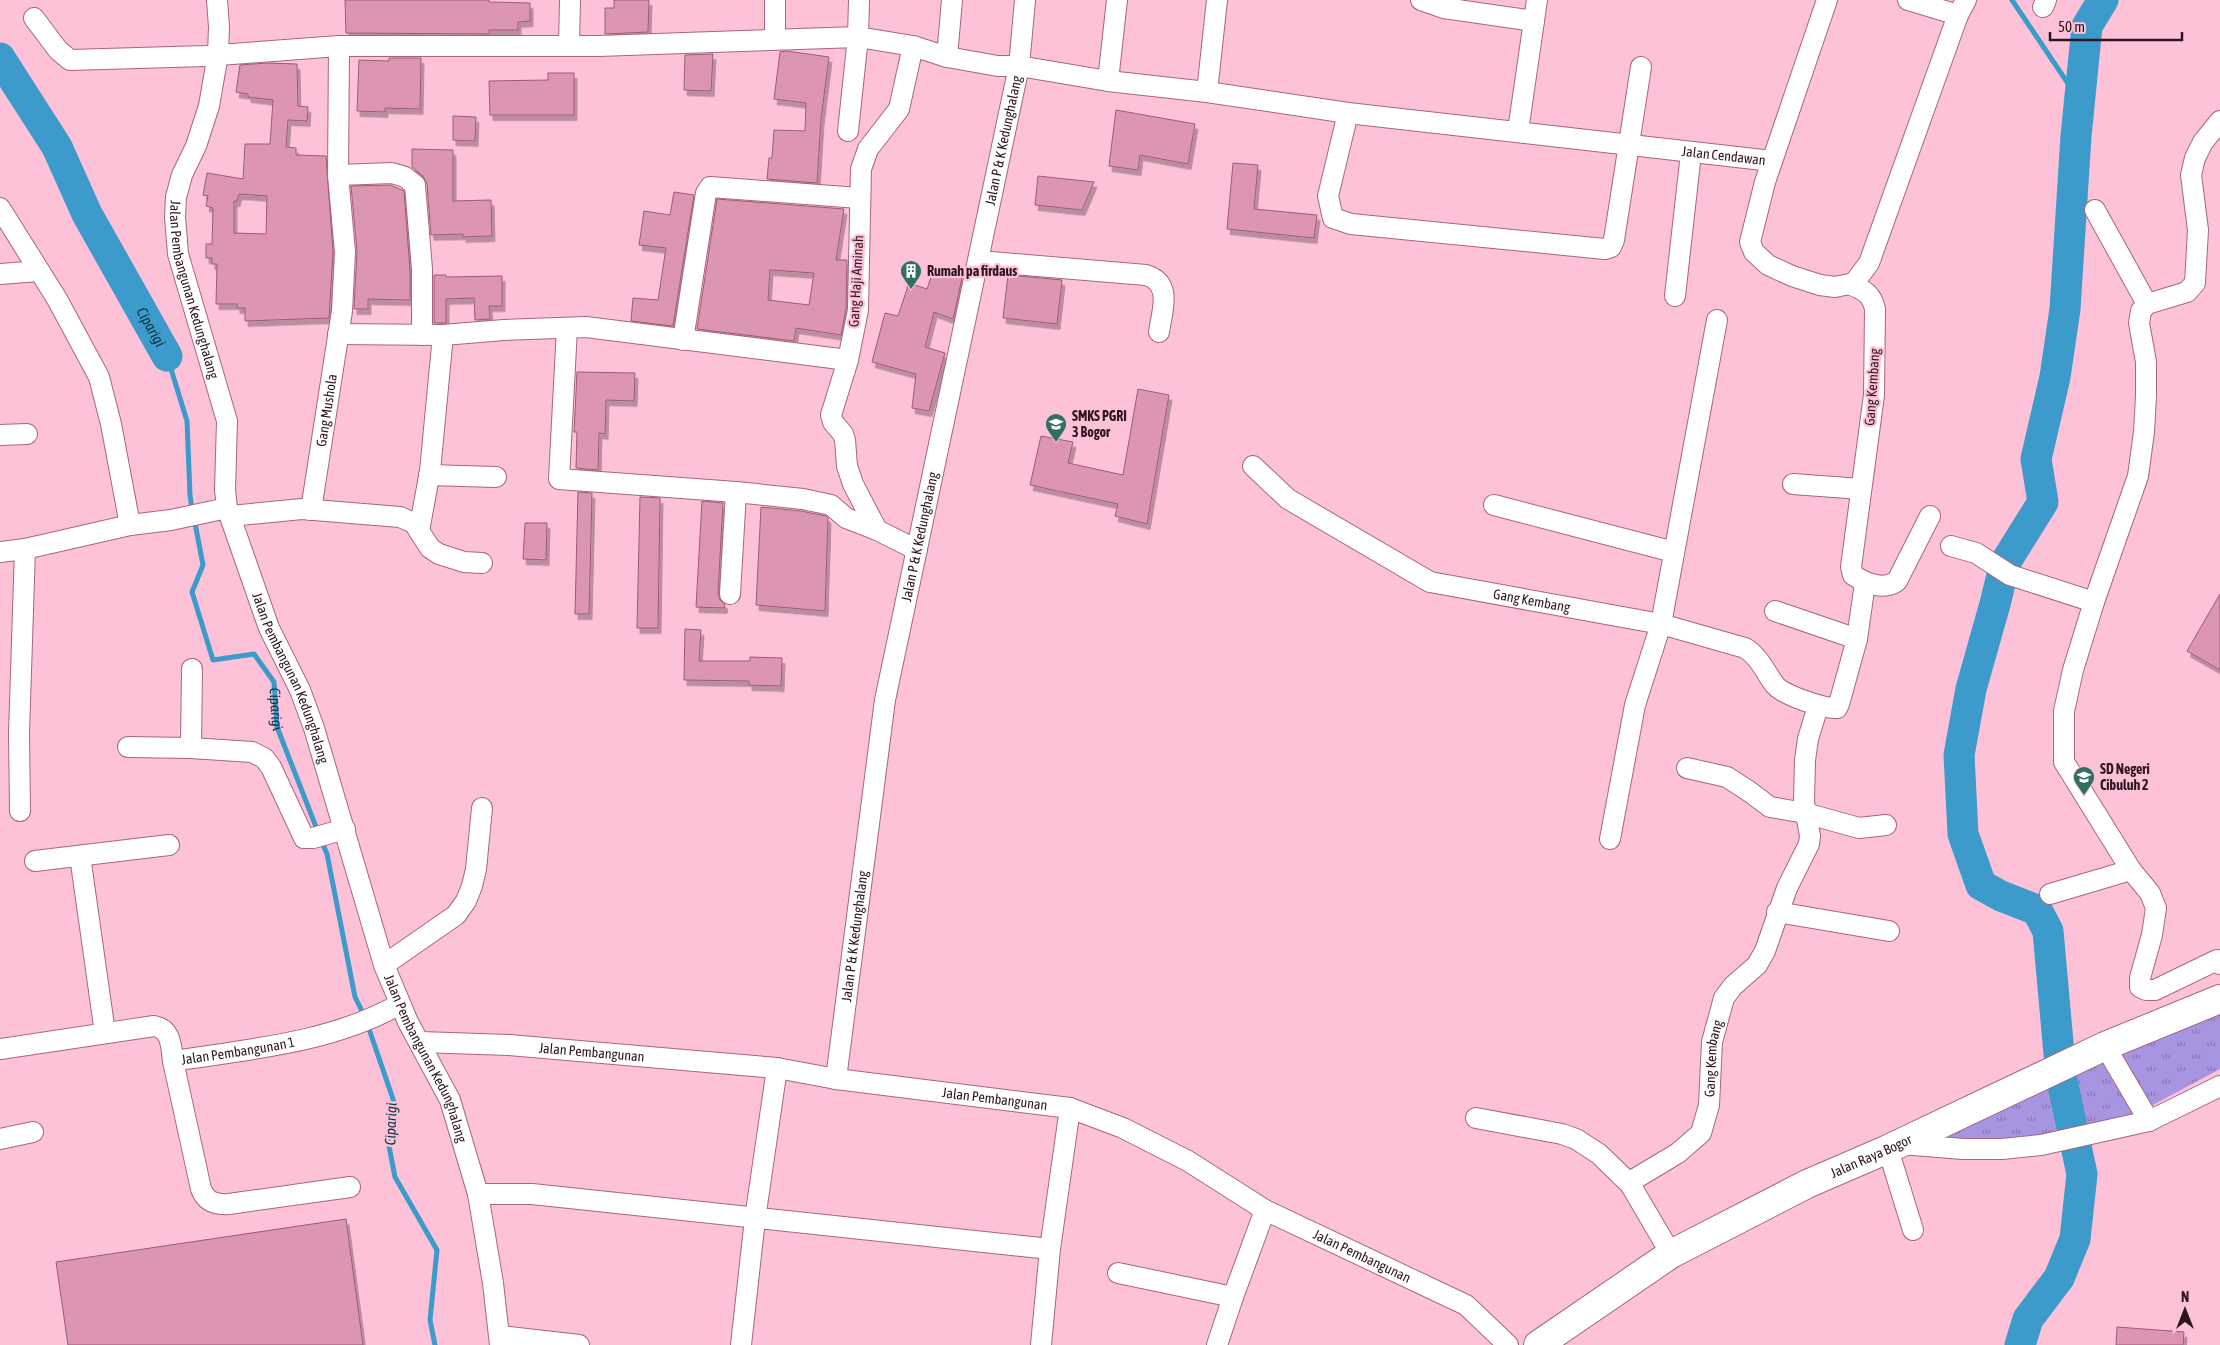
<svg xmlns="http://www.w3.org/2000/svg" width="2220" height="1345" font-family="'Asap Condensed',sans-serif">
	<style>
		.grass { fill: url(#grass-tufts) }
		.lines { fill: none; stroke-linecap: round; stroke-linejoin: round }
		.stream { stroke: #3c9bca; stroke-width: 5 }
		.river { stroke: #3c9bca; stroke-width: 31 }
		.building { fill: #dd96b2; stroke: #9c5b76; fill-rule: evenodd; filter: url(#shadow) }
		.minor-casing { stroke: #a76580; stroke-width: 22 }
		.trunk-casing { stroke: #a76580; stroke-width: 30 }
		.minor { stroke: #fff; stroke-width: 20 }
		.trunk { stroke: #fff; stroke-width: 28 }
		.labels { text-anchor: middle; stroke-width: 4.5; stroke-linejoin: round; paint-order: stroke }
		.street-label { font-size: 14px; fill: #2f1520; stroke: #fdc2d8 }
		.poi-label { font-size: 14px; font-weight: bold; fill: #2f1520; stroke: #fdc2d8; text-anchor: start }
		.water-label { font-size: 15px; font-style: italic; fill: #0c3549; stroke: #fdc2d8 }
	</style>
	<defs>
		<pattern id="grass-tufts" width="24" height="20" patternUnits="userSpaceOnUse" patternTransform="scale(1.25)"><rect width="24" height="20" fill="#a795e2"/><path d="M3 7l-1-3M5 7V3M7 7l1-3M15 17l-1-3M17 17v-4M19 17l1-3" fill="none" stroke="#8878b7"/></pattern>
		<filter id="shadow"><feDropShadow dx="3" dy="5.5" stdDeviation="0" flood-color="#0004"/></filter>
	</defs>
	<rect width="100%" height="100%" fill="#fdc2d8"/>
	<path class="grass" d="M2220 1003V1069L2125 1120 2019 1142 1909 1143Z"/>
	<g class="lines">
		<g class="stream">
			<path d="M2012 0 2079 100"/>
			<path d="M167 356 187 421 190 495 192 510"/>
			<path id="s1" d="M194 518 203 565 192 592 213 660 254 654 274 682 277 727 318 832"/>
			<path d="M321 840 327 854 355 997 364 1015"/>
			<path d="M367 1023 394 1102 388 1141 395 1177 437 1250 430 1320 435 1345"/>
		</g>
		<g class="river">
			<path id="s2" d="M0 58 57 147 87 214 167 356"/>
			<path d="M2020 1345 2028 1319 2059 1278 2075 1239 2082 1174 2061 1076 2048 931 2037 910 2001 896 1981 885 1963 834 1959 755 1971 689 1995 604 2005 563 2043 502 2036 459 2055 377 2065 309 2076 136 2087 26 2103 0"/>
		</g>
	</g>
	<path class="building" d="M345 0H489V2L530 3V21L518 22V30H489V34L346 33Z
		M614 0H649L648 32 605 34V8H614Z
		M787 51 829 57 821 119 817 183 767 179 769 158H772L774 130 805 131 806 103 774 99 780 52Z
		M713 54 711 91 684 90 685 55Z
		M389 58H421L420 109 385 108V112L357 111 359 60 389 61Z
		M267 63 297 64 298 106 308 107 307 121 288 120 286 147 296 148V155L326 156 333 252 329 318 245 321V308H237V304H216L217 264H212V258H206V244H212L213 208 206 206 208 196 203 195 207 173 243 179 245 144H270L273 100 248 97V94L236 92 240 65ZM239 194 267 196 266 234 234 233V201H237Z
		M548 73H574V115H490L489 81 548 80Z
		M1116 110 1195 124 1188 164 1140 155 1138 170 1109 166Z
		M453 116 476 117 475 141 453 140Z
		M412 149 453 150V201L491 200 492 236 463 237V234L431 235 427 184 423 176 412 167Z
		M1233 163 1258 165 1254 209 1317 215 1314 238 1227 229Z
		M1038 176 1094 182 1082 210 1035 205Z
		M390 185 404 191 410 270V300L368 299V309H354L357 251 351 186Z
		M674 192 694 195 673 326 631 321 633 298 658 300 666 248 639 245 644 211 670 215Z
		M717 199 844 209 836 260H847L846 309 841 335 796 328 794 341 697 329ZM770 270 814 273 809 305 768 300Z
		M934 268 962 278 953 319 934 312 925 347 945 353 929 411 912 408 916 374 872 362 885 313 898 316 909 283 927 289Z
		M434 275H446V277L502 276V306H489L490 319 475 320 474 298 446 299V323H434Z
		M1008 275 1062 280 1057 324 1003 318Z
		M577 372 635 373 634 401 606 400 605 434 599 433 598 470 576 468 577 432H574Z
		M1138 389 1169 395 1147 524 1115 516 1118 504 1030 485 1041 436 1073 442 1068 463 1123 475Z
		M578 492 592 493 589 614H575Z
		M640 497 660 498 658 628H637Z
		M702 501 723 503 718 593 720 600 725 604 724 608 696 607Z
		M761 507 801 511 826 516 828 518 825 611 756 605Z
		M525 523H547L546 560 523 559Z
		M2220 594V670L2187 651Z
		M685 629 701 630 699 661H750V657L782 658 781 686 749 685V681L684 680Z
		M346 1219 363 1345H68L56 1262Z
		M2117 1327 2184 1332 2183 1345H2116Z"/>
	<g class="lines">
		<g class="minor-casing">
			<g id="minor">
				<path id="s3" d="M217 0 219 27 218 54 209 106 196 146 182 175 176 197 175 217 178 254 227 421 225 490 227 508 269 628 300 690 314 728 384 965 408 1022 450 1100 478 1194 493 1283 500 1345"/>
				<path d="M1421 0 1444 8 1534 21"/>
				<path d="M1827 0 1765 182 1750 242 1754 252 1768 265 1792 276 1820 285 1835 287 1854 283 1869 263 1958 15 1966 0"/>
				<path d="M1908 0 1958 15"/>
				<path d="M2043 7 2046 0"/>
				<path id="s4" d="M34 18 58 50 70 60 206 56 339 46H598L858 37 913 46 947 57 998 66H1019L1108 81 1207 92 1348 113 1772 161"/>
				<path d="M775 39V0"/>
				<path d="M569 45 570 0"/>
				<path d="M913 46 899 109 868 149 861 169 858 310 848 360 831 415 833 422 843 434 845 440 847 466 853 484 877 530 917 550"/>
				<path d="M947 57 952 0"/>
				<path d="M1108 81 1117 0"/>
				<path d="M1207 92 1217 0"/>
				<path d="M1348 113 1328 196 1333 218 1351 224 1605 249 1611 247 1614 240 1641 67"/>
				<path d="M2220 121 2203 142 2195 158 2191 175 2198 230 2195 283 2187 292 2147 304 2141 311 2139 323 2146 362V396L2144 432 2138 476 2094 602 2073 670 2064 711V762L2131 870 2150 893 2156 908 2152 935 2140 978V987L2146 990H2155L2217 960 2220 964"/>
				<path d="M848 131 858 37 859 0"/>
				<path d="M1518 131 1537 0"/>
				<path d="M338 175 392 173 405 177 415 185 422 269V335"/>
				<path d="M0 208 57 299 99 377 111 424 130 525"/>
				<path d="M2095 210 2147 304"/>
				<path d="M979 261 1146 275C1173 283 1162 311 1159 332"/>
				<path d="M0 274 39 271"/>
				<path d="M1851 285C1865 290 1872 295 1875 309L1874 395 1851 567 1853 575C1865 583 1884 591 1897 581L1930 516"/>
				<path d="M1675 296 1691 153"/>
				<path d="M567 328 559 479 736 492 803 499 831 505 846 518 877 530"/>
				<path d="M338 334 443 335 504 330 586 327 848 360"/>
				<path d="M683 340 706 193 710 187 859 198"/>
				<path d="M0 435 27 434"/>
				<path id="s5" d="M1253 466 1288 499 1430 582 1661 624 1745 648C1759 656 1765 672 1775 685 1783 695 1824 709 1837 708L1839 704 1857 639 1865 583"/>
				<path d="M429 475 496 477"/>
				<path d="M1793 484 1861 489"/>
				<path d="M1494 505 1674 552"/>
				<path id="s6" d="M311 510 342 311 345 252 338 175 339 46"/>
				<path d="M230 516 302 509 400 517 414 523 430 548 439 554 464 562 482 563"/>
				<path d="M419 531 430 471 443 335"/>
				<path d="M1951 546 1976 553 2010 575 2094 602"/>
				<path d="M0 552 25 549 130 525 171 520 227 508"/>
				<path d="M730 594 736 492"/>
				<path d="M1775 611 1857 639"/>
				<path d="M128 747 191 748 252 752 264 758 271 767 304 838H313L345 829"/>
				<path d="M191 748 192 669"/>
				<path d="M1687 768 1727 777 1750 792 1770 807 1805 813 1859 828 1886 825"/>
				<path d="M20 811 19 733 25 549"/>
				<path d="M1610 839 1635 705 1661 624 1717 320"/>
				<path d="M80 856 105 1033"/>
				<path d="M35 861 169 845"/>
				<path d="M2050 894 2131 870"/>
				<path d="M1777 912 1889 931"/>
				<path d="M384 965 456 915 466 901 472 886 476 869 482 808"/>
				<path id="s7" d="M420 1042 509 1045 777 1068 836 1079 1070 1108 1123 1128 1188 1161 1265 1210 1466 1305 1508 1345"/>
				<path d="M2105 1046 2149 1121"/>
				<path id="s8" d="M0 1049 154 1026C172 1029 171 1047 173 1061 250 1049 331 1043 400 1004"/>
				<path d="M173 1061 201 1189C206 1202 216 1205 229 1204L350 1187"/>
				<path id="s9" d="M836 1079 885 700 1019 66 1025 0"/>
				<path d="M1476 1118 1562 1134 1576 1139 1599 1154 1630 1184 1671 1254"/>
				<path d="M0 1139 33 1132"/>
				<path d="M1901 1144 1963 1149H2002L2041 1145 2149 1121 2220 1086"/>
				<path d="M1888 1149 1913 1230"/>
				<path id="s10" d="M1630 1184 1633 1180 1678 1153 1701 1133 1709 1105 1712 1042 1724 998 1733 986 1757 965 1765 951 1787 888 1809 844 1810 836 1804 802 1805 760 1808 739 1818 706"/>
				<path d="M478 1194H532L1050 1249"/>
				<path d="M1118 1273 1233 1297"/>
				<path d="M500 1336 579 1345"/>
				<path d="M741 1345 755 1219 777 1068"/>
				<path d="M1041 1345 1050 1249 1070 1108"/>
				<path d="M1217 1345 1233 1297 1265 1210"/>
			</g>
		</g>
		<g class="trunk-casing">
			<g id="trunk">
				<path id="s11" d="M1538 1345 1671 1254 1807 1184 1888 1149 2105 1046 2220 999"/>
			</g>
		</g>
		<use href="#minor" class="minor"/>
		<use href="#trunk" class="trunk"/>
	</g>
	<defs>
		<g id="building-pin" transform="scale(1.125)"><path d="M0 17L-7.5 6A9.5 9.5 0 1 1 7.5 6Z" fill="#2f7060" stroke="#fdc2d8"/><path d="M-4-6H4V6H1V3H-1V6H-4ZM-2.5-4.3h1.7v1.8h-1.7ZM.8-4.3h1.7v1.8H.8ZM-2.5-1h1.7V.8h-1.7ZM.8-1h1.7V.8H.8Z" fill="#fff"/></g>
		<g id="school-pin" transform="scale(1.125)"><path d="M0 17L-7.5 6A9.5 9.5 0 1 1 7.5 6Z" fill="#2f7060" stroke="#fdc2d8"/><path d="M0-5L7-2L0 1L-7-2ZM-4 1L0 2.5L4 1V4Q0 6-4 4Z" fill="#fff"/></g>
	</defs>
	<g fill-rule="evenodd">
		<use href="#building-pin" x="911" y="271"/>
		<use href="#school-pin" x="1056" y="424"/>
		<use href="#school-pin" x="2084" y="777"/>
	</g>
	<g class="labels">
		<g class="street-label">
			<text dy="5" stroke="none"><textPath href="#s9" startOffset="954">Jalan P &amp; K Kedunghalang</textPath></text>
			<text dy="5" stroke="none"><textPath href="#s4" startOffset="1719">Jalan Cendawan</textPath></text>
			<text transform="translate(856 281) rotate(-87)" y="5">Gang Haji Aminah</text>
			<text dy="5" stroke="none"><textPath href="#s3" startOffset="299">Jalan Pembangunan Kedunghalang</textPath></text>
			<text transform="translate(1872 387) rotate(-86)" y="5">Gang Kembang</text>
			<text dy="5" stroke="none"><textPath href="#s6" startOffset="101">Gang Mushola</textPath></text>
			<text dy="5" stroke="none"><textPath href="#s9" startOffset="549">Jalan P &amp; K Kedunghalang</textPath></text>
			<text dy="5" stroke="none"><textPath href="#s5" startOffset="316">Gang Kembang</textPath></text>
			<text dy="5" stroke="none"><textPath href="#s3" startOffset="704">Jalan Pembangunan Kedunghalang</textPath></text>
			<text dy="5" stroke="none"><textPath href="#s9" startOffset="144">Jalan P &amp; K Kedunghalang</textPath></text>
			<text dy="5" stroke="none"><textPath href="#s8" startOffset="265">Jalan Pembangunan 1</textPath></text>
			<text dy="5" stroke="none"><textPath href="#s7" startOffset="172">Jalan Pembangunan</textPath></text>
			<text dy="5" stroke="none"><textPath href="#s3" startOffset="1109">Jalan Pembangunan Kedunghalang</textPath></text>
			<text dy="5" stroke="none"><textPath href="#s10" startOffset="164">Gang Kembang</textPath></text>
			<text dy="5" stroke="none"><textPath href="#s7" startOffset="578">Jalan Pembangunan</textPath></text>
			<text dy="5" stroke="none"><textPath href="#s11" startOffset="384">Jalan Raya Bogor</textPath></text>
			<text dy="5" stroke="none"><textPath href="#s7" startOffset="982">Jalan Pembangunan</textPath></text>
		</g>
		<g class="poi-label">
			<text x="927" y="276">Rumah pa firdaus</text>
			<text x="1072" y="421">SMKS PGRI<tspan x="1072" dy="16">3 Bogor</tspan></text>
			<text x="2100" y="774">SD Negeri<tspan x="2100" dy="16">Cibuluh 2</tspan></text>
		</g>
		<g class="water-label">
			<text dy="5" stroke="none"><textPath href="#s2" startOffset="309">Ciparigi</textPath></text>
			<text dy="5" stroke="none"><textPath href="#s1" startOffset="251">Ciparigi</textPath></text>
			<text transform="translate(391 1124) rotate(-88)" y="5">Ciparigi</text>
		</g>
	</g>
	<g transform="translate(2185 1310)" stroke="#fdc2d8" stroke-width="4" paint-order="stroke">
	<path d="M0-4L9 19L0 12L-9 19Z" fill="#2f1520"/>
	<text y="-8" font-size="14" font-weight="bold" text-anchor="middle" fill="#2f1520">N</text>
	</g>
	<path d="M2050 32v8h132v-8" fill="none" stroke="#2f1520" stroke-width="2.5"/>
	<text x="2058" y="32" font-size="15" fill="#2f1520" stroke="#fdc2d8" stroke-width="4" paint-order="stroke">50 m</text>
</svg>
